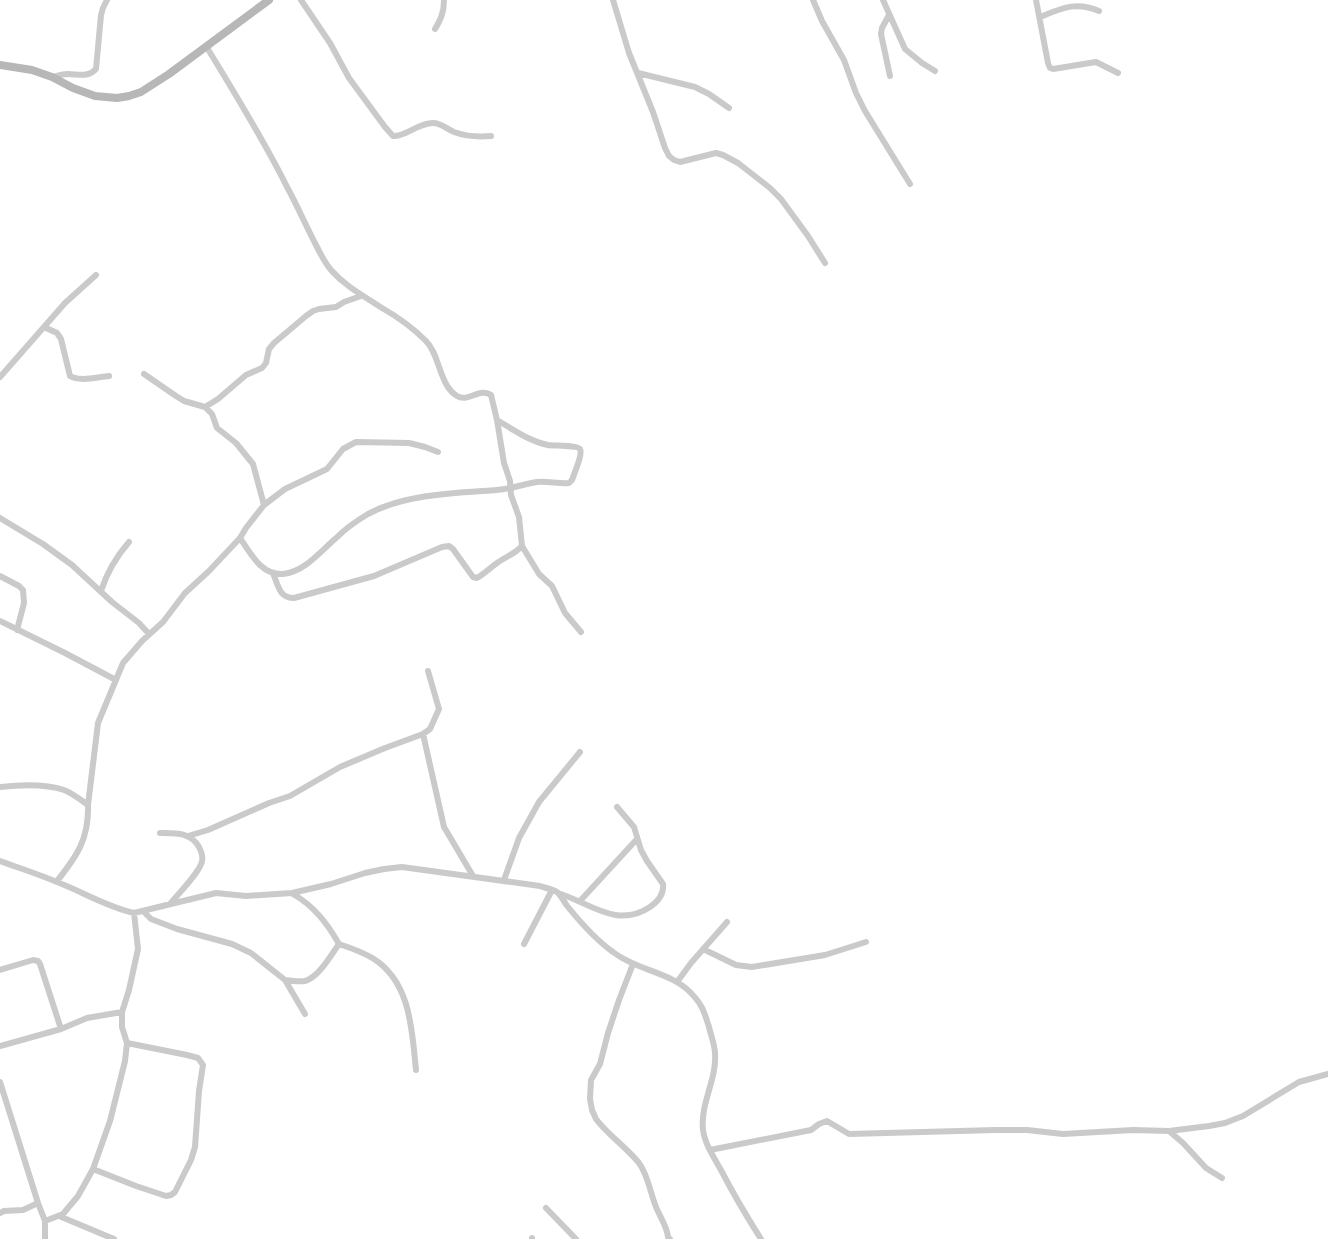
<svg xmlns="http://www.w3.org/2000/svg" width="1328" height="1239" font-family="'IBM Plex Sans',sans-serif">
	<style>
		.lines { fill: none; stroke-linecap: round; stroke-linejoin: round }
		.street { stroke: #cacaca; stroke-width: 6 }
		.secondary { stroke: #b7b7b7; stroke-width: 8 }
	</style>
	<rect width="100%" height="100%" fill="#fff"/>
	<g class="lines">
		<path class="street" d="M301 0 330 43 349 78 385 127 393 136C405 137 418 123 433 123 441 123 447 129 454 132 467 137 478 137 491 136
			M613 0 629 53 653 112 665 148 669 156 674 160 680 162 716 153 723 155 738 163 770 188 781 199 808 236 825 263
			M813 0 822 21 844 60 856 93 865 111 910 184
			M883 0 905 49 922 63 935 71
			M1036 0 1048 63 1050 68 1053 69 1096 62 1118 73
			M889 15 882 28 881 34 890 76
			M1040 17C1062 8 1076 1 1099 11
			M435 29C441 19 444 12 444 0
			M206 46C234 92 262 137 286 185 297 205 306 226 317 247 321 255 325 263 331 270 346 287 364 296 382 308 398 317 413 328 426 341 440 355 439 385 457 396 468 403 480 387 491 395L497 420 504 463 510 481 511 495 519 517 522 546C515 554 505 557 497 563 490 568 484 574 477 578L473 577 453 549 449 546 442 547 374 576 294 598C279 598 278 585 273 573
			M638 73 695 87 709 94 729 108
			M52 77C57 76 62 74 67 74 78 74 88 78 96 69L101 15 103 8 107 0
			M44 327 57 333 61 339 70 376C80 382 97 377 109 376
			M144 374 176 396 184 401 205 407 212 414 217 428 236 443 253 464 264 505
			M0 377 65 303 96 275
			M205 407 218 399 246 375 262 368 266 363 269 349 274 343 306 316 313 311 319 309 336 307 344 302 361 296
			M0 518 43 544 72 565 112 602 139 623 149 634
			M240 538C251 554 261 575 283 574 304 572 320 552 335 539 345 529 356 521 368 514 405 494 456 493 497 490 511 489 524 484 537 482 548 481 559 484 569 483L572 480C574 474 583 454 580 449 577 445 554 446 548 445 529 441 514 430 497 420
			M522 546 539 574 552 586 565 613 581 632
			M0 576 19 586 23 590 24 603 17 630
			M101 591C107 572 116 557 129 542
			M0 621 65 653 116 680
			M423 734 444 827 473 876
			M0 787C18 785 46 784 64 790 72 793 81 800 88 805
			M160 833C176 833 190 832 199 847 201 851 203 857 202 861 201 871 177 895 170 904
			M188 836 208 830 269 803 290 796 340 767 385 748 423 734 430 729 439 709 428 671
			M0 861C19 868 38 874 57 882 83 892 107 907 134 913L216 893 246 896 292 893 331 884 365 873 384 869 402 867 540 886C545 888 552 889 557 892 561 895 564 902 568 907 581 923 596 940 613 952 636 970 670 972 690 992 702 1004 704 1011 709 1027 711 1036 715 1045 715 1054 717 1079 700 1104 703 1130 705 1145 715 1159 722 1172 734 1195 747 1217 761 1239
			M504 880 519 838 539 802 580 752
			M57 881C77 856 89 839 88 805L98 723 123 663 142 641 163 622 185 593 209 571 240 538 246 528 264 505 285 489 327 469 343 449 356 442 409 443 425 447 438 452
			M558 893C590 903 617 929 650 907 659 901 664 894 663 884L647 861 641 850 634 827 617 807
			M293 894C314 906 327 923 339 944 351 948 363 952 374 959 411 983 412 1031 416 1070
			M580 901 637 839
			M143 911 151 919 177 929 232 944 251 953 285 980 305 1014
			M524 944 552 890
			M703 949 736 965 752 967 825 955 866 942
			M633 964 619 1000 608 1033 600 1064 591 1080 590 1099 592 1110 596 1119C608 1135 626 1147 639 1163 648 1175 650 1192 656 1207 660 1217 667 1226 668 1237L670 1239
			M0 970 33 960 38 961 40 964 61 1029
			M285 980C292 981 299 982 305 981 319 977 331 955 339 944
			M677 982 691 963 727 922
			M0 1046 61 1029 87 1018 122 1012
			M0 1082 38 1203 45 1221V1239
			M1169 1131 1209 1126 1225 1123 1243 1116 1299 1082 1328 1074
			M710 1150 811 1130 819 1124 827 1121 849 1134 996 1130H1027L1063 1134 1133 1130 1169 1131 1183 1143 1206 1168 1222 1178
			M93 1169 136 1186 166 1196 171 1195 175 1192 191 1160 195 1147 199 1091 203 1065 198 1058 187 1055 127 1043
			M546 1208 576 1239
			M0 1213 4 1211 23 1210 38 1203
			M59 1216 114 1239
			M45 1221 63 1214 78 1196 93 1169 110 1121 125 1061 127 1043 122 1027V1012L129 990 138 949 134 913
			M532 1238V1239"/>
		<path class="secondary" d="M0 65 32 70 52 77 73 88 95 96 117 98 129 96 141 92 169 74 269 0"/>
	</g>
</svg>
